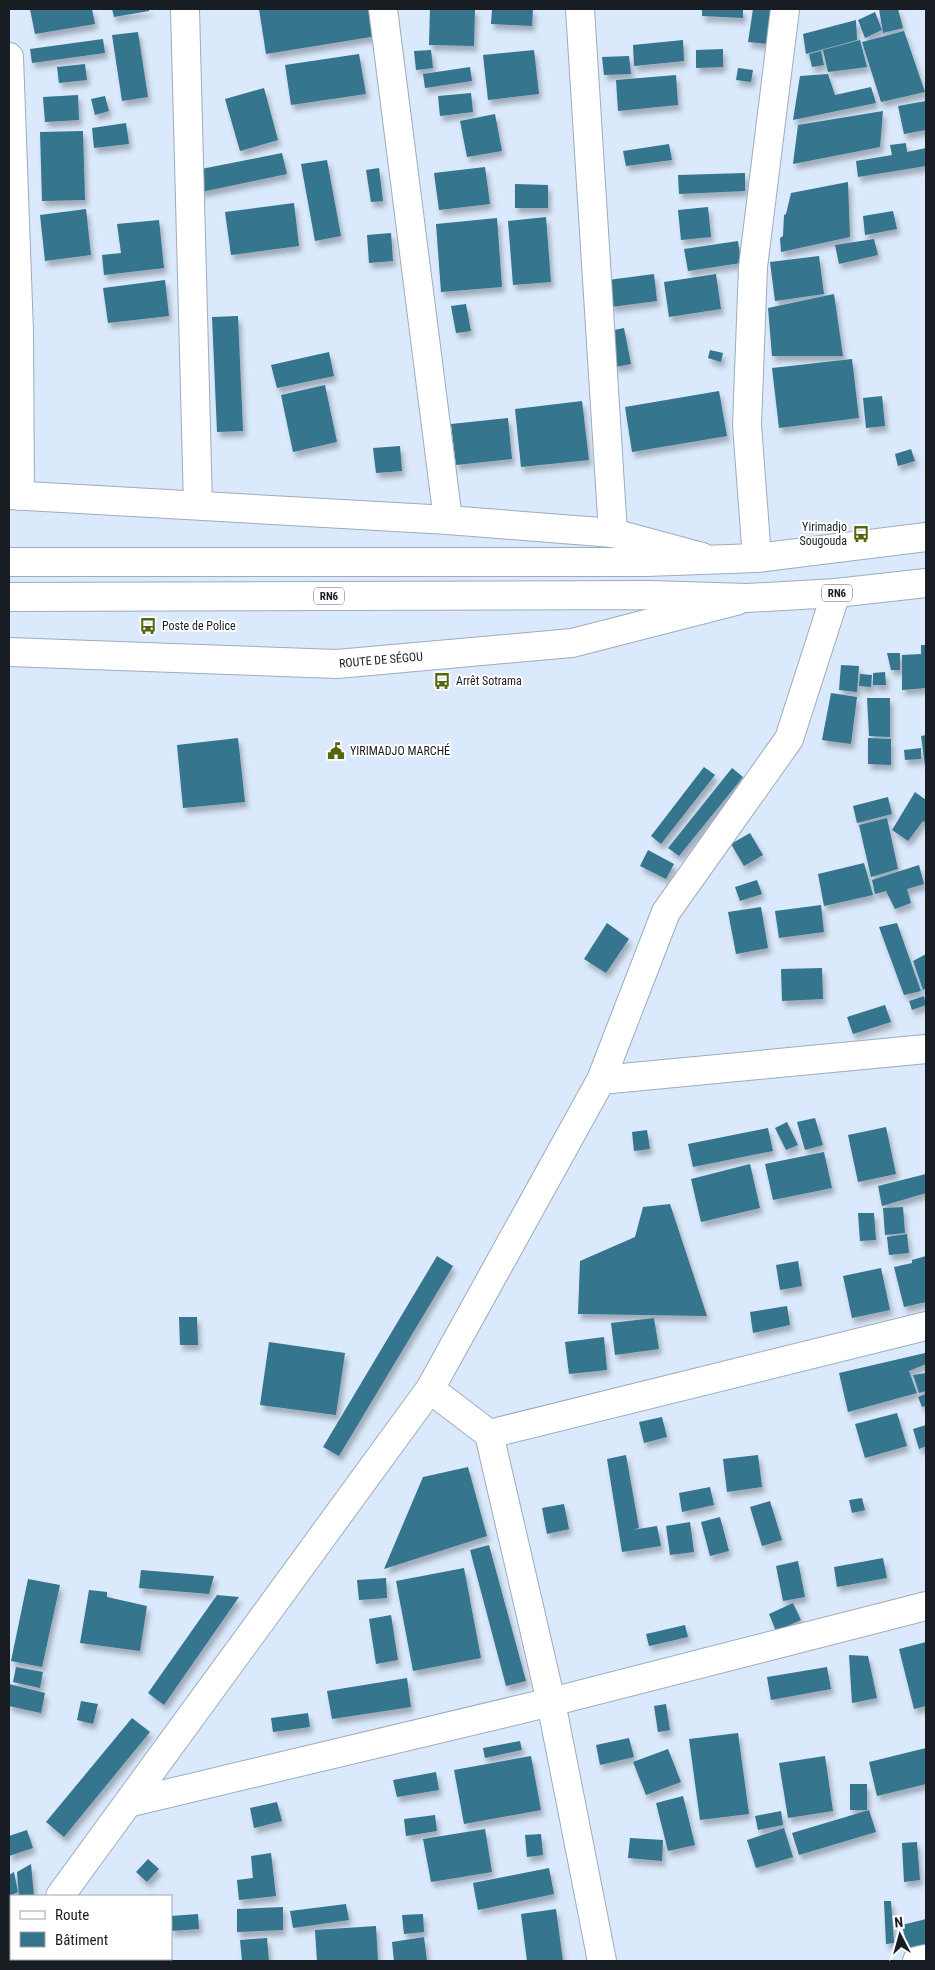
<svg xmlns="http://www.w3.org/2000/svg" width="935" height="1970" font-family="'Roboto Condensed',sans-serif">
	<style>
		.building { fill: #35748d; filter: url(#shadow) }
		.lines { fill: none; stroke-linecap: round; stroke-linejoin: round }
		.street-casing { stroke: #9eacbc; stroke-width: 30 }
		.primary-casing { stroke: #9eacbc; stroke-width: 30 }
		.highway-casing { stroke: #9eacbc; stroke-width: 30 }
		.street { stroke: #fff; stroke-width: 28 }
		.primary { stroke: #fff; stroke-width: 28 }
		.highway { stroke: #fff; stroke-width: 28 }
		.labels { text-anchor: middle; stroke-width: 4; stroke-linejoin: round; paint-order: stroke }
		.shield { fill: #fff; stroke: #5d6165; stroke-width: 1 }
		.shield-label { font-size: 11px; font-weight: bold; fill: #181d23 }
		.poi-label { font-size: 12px; fill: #181d23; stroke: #fff; text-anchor: start }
		.street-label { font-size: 12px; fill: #181d23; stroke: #fff }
	</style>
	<defs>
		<filter id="shadow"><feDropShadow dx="3" dy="5.5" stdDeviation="2.5" flood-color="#0004"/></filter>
	</defs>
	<rect width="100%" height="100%" fill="#dae9fb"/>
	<path class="building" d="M30 9H92L95 24 35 34Z
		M112 9H149V11L114 17Z
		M259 9H372L377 36 266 54Z
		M430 9H475L474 46 429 45Z
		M492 9H533L532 26 491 24Z
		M702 9H743V18L702 16Z
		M753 9H773L768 44 748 42Z
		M879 9H898L903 28 883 33Z
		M875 12 882 30 865 38 858 20Z
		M856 20 857 40 806 54 803 34Z
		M904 31 925 92 881 102 862 42Z
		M138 32 148 97 122 101 112 35Z
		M103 39 105 53 32 63 30 49Z
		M683 40 684 61 634 66 633 45Z
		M860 40 867 67 828 72 823 50Z
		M723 49V67L696 68V50Z
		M431 50 433 68 416 70 414 51Z
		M534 50 539 94 488 100 483 55Z
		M821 51 824 65 812 67 809 54Z
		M359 54 366 94 291 105 285 65Z
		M629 56 631 74 604 75 602 57Z
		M85 64 87 80 59 83 57 67Z
		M470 67 472 81 425 88 423 74Z
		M738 68 753 70 751 82 736 80Z
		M828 74 835 95 871 87 876 103 793 120 800 76Z
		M676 75 678 105 618 111 616 80Z
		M264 88 278 140 240 151 225 99Z
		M471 93 473 112 440 116 438 96Z
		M78 95 79 120 45 122 43 97Z
		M105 96 109 111 95 115 91 99Z
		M926 101V130L904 134 898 106Z
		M883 111 880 147 793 164 798 125Z
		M495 114 502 151 467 157 460 121Z
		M126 123 129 144 94 148 92 128Z
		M83 131 85 200 42 201 40 132Z
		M906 143 907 152 926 148V166L858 177 856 161 892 155 890 145Z
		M669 144 672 160 626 166 623 151Z
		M282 153 287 174 201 192 196 170Z
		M327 160 341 236 315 241 301 164Z
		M485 167 490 204 439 210 434 173Z
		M379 168 383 201 371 202 366 170Z
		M745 173V191L679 194 678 175Z
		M848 182 850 237 781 252 780 238 783 236 784 215 786 214 791 193Z
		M515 184 548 185V208H515Z
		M294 203 299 246 231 255 225 212Z
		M708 207 711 237 681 240 678 210Z
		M86 209 91 255 45 261 40 215Z
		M893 211 897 229 865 235 863 216Z
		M546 217 551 282 513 285 508 221Z
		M497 218 502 287 441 292 436 224Z
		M159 220 164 268 104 275 102 255 121 253 117 224Z
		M391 233 393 261 369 263 367 235Z
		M874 239 878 255 839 264 835 245Z
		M738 241 741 263 688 271 684 249Z
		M819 256 824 294 775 301 770 262Z
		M654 274 657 301 611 307 608 280Z
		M716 274 721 309 669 317 664 282Z
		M165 280 169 316 108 323 103 288Z
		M834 294 843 356H772L768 308Z
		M466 304 471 331 456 333 451 306Z
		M238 316 243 431 217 432 212 317Z
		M624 328 631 364 615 367 609 331Z
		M710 350 723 353 721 362 708 358Z
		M329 352 334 376 277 388 271 365Z
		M852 359 859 418 779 428 772 368Z
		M325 385 337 442 293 452 281 395Z
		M719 391 727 436 632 452 625 407Z
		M882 396 885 426 866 428 863 398Z
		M582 401 589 460 521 467 515 409Z
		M508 418 512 459 456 465 451 424Z
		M400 446 402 471 376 473 373 448Z
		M911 449 915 461 898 466 895 454Z
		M921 645H926V688L902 690V655L921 654Z
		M887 653H900V670H891Z
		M841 665 859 666 857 692 839 690Z
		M885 672 886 685H873V673Z
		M860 674 872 675 871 687 859 686Z
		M831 693 857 697 851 744 822 740Z
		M867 698H890V737L869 736Z
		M926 735V766H925L921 736Z
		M238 738 245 802 183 808 177 745Z
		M868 738 891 739V765L868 764Z
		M921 748V759L905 760 904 750Z
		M704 767 715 775 661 844 651 836Z
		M732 768 743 777 679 856 668 848Z
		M915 792 926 800V823L923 821 908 841 892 830Z
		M888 797 892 814 857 823 853 806Z
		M887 818 898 869 871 877 859 825Z
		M750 833 763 855 744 866 731 844Z
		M648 850 674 864 666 879 640 866Z
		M864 863 873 895 824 906 818 874Z
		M919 865 924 884 907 889 911 903 895 909 886 891 875 894 872 880Z
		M757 880 762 894 740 901 735 887Z
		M821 905 824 932 779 938 775 911Z
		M761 907 768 948 736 954 728 912Z
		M607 923 629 939 606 973 584 959Z
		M897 923 921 991 904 995 879 927Z
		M926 954V988L923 990 913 961Z
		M822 968 823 999 782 1001 781 969Z
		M924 996 926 1005 912 1010 909 1001Z
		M885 1005 891 1022 853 1034 847 1017Z
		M815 1118 823 1145 805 1150 797 1122Z
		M787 1122 798 1145 786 1150 775 1128Z
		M886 1127 896 1174 858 1182 848 1135Z
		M768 1128 773 1151 693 1167 688 1144Z
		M647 1130 650 1149 634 1151 632 1132Z
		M824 1152 832 1188 773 1200 765 1164Z
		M750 1164 760 1208 701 1222 691 1179Z
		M926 1174V1193L882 1206 878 1186Z
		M670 1204 707 1316 578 1314 580 1261 635 1237 643 1207Z
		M903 1207 905 1233 885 1235 883 1208Z
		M858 1213H874L876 1240 860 1241Z
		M907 1234 909 1253 889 1255 887 1237Z
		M437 1256 453 1266 339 1456 323 1447Z
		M926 1256V1302L904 1307 894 1267 912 1263V1260Z
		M798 1261 802 1286 780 1290 776 1265Z
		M881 1268 890 1310 852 1318 843 1276Z
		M787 1306 790 1325 753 1333 750 1312Z
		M179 1317H197L198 1345H180Z
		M654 1318 659 1349 615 1355 611 1323Z
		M604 1337 607 1370 569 1374 565 1342Z
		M269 1342 345 1353 336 1415 260 1405Z
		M925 1353 926 1364 909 1371 917 1393 848 1412 839 1373Z
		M926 1373V1391L919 1393 913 1375Z
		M925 1394 926 1406 922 1407 918 1397Z
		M897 1413 907 1446 865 1458 855 1424Z
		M662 1417 667 1437 644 1443 639 1422Z
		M926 1425V1446L919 1449 913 1429Z
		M626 1455 639 1528 632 1530 657 1526 661 1546 622 1552 607 1459Z
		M758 1455 762 1487 727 1492 723 1459Z
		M468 1467 487 1536 384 1569 423 1477Z
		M710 1487 714 1505 682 1512 679 1493Z
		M862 1498 865 1510 852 1513 849 1500Z
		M770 1501 782 1540 762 1546 750 1507Z
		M564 1504 569 1529 547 1534 542 1508Z
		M720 1517 729 1551 710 1556 701 1522Z
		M690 1522 694 1552 670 1555 666 1526Z
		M489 1545 526 1681 506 1686 470 1550Z
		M883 1558 887 1578 837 1587 834 1567Z
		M798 1561 805 1597 783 1601 776 1566Z
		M464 1568 481 1658 413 1671 396 1581Z
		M141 1570 214 1576 209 1594 139 1588Z
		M386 1578 387 1598 359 1600 357 1580Z
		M28 1579 60 1585 42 1667 11 1661Z
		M89 1590 107 1592V1597L147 1606 140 1651 80 1643Z
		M217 1595 239 1597 164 1705 148 1693Z
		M793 1603 801 1620 776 1631 769 1614Z
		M391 1615 398 1660 376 1664 369 1619Z
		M685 1625 688 1637 649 1646 646 1634Z
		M926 1642V1706L914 1709 899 1649Z
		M849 1655 868 1656 877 1698 852 1703Z
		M16 1667 43 1672 40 1688 13 1682Z
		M827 1667 831 1689 771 1700 767 1677Z
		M407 1678 411 1707 332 1719 327 1691Z
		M9 1684 45 1693 41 1713 9 1706Z
		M81 1701 98 1704 93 1724 77 1720Z
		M666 1704 670 1730 658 1732 654 1706Z
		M308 1713 310 1727 273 1732 271 1718Z
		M132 1718 150 1732 64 1837 46 1822Z
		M738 1733 749 1814 700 1820 689 1739Z
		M629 1738 634 1757 600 1765 596 1745Z
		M520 1741 522 1750 485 1758 483 1748Z
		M926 1748V1784L877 1796 869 1762Z
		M668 1749 681 1782 646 1795 633 1762Z
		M531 1756 541 1810 464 1824 454 1770Z
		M825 1756 833 1811 788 1818 779 1763Z
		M436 1772 439 1790 397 1797 393 1780Z
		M850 1784H867V1810H850Z
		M683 1796 695 1845 668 1851 656 1803Z
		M277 1802 282 1821 254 1828 250 1808Z
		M869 1810 876 1832 799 1855 792 1833Z
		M781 1811 783 1825 758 1830 755 1816Z
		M435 1815 437 1831 406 1836 404 1819Z
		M784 1828 793 1857 756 1868 747 1840Z
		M485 1829 492 1872 431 1882 423 1839Z
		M27 1830 33 1848 9 1856V1836Z
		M541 1834 543 1855 527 1857 525 1835Z
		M630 1838 663 1840 662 1861 628 1858Z
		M917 1842 920 1880 904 1882 902 1843Z
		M271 1853 276 1896 239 1900 237 1880 253 1878 251 1856Z
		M148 1859 159 1869 147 1882 136 1872Z
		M31 1864 34 1896H19L17 1872Z
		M549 1868 554 1894 478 1910 473 1883Z
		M14 1872 18 1892 9 1896V1875Z
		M884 1901H891L894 1943 886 1944Z
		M346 1904 349 1920 293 1928 290 1911Z
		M283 1907V1930L237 1932V1909Z
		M556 1909 563 1961H527L521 1914Z
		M198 1914 199 1929 171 1931V1916Z
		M423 1914 424 1932 404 1934 402 1915Z
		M926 1919V1946L908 1950 902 1925Z
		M376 1926 378 1961H317L315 1930Z
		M424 1937 427 1961H394L392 1942Z
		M267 1938 269 1961H242L240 1940Z"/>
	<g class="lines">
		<g class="street-casing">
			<path id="street" d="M185 9 198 505
				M383 9 448 520
				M580 9 613 533
				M9 57 19 332 20 496
				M757 558 747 425 753 267 785 9
				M601 1080 926 1049
				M430 1389 489 1434 551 1702 602 1961
				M489 1434 926 1326
				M128 1803 551 1702 926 1606
				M60 1896 430 1389 601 1080 666 912 789 739 836 593
				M14 1961 15 1959
				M917 1961 926 1959"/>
		</g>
		<g class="primary-casing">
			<path id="primary" d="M9 495 448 520 613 533 702 557
				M9 652 337 664 572 643 736 601"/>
		</g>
		<g class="highway-casing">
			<path id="highway" d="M9 562H646L757 558 926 537
				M9 597 649 595 747 598 836 593 926 583"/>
		</g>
		<use href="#street" class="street"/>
		<use href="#primary" class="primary"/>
		<use href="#highway" class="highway"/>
	</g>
	<defs>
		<g id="bus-bare" transform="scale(1.35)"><path d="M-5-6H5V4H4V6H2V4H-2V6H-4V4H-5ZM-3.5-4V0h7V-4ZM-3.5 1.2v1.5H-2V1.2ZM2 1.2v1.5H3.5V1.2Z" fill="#54650d" stroke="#fff" stroke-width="2.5" paint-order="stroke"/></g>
		<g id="civic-bare" transform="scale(1.35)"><path d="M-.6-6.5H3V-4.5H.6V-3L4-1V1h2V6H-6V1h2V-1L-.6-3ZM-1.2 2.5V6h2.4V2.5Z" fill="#54650d" stroke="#fff" stroke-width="2.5" paint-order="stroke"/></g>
	</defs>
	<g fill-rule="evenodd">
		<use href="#bus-bare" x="861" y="534"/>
		<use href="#bus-bare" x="148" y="626"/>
		<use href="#bus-bare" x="442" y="681"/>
		<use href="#civic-bare" x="336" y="751"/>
	</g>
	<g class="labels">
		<g class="shield">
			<rect x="822" y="584.5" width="30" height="17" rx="4"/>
			<rect x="314" y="587.5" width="30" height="17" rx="4"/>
		</g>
		<g class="shield-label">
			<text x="837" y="597">RN6</text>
			<text x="329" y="600">RN6</text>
		</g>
		<g class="poi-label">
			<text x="847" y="531" text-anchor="end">Yirimadjo<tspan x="847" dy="14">Sougouda</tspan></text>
			<text x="162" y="630">Poste de Police</text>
			<text x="456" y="685">Arrêt Sotrama</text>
			<text x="350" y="755">YIRIMADJO MARCHÉ</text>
		</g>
		<g class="street-label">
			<text transform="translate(381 660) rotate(-5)" y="4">ROUTE DE SÉGOU</text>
		</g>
	</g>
	<rect width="935" height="1970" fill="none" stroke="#181d23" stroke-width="20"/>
	<rect x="10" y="1895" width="162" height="65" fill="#ffffff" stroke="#a3a5a7"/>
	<rect x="20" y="1911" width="25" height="8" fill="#ffffff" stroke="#a3a5a7"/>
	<text x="55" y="1920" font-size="15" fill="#181d23">Route</text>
	<rect x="20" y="1932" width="25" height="15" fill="#35748d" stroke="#a3a5a7"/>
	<text x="55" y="1945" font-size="15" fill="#181d23">Bâtiment</text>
	<g transform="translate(900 1935) rotate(354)" stroke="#ffffff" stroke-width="4" paint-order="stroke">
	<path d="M0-4L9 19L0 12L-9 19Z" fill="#181d23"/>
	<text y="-8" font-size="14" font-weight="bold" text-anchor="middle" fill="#181d23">N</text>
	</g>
</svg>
